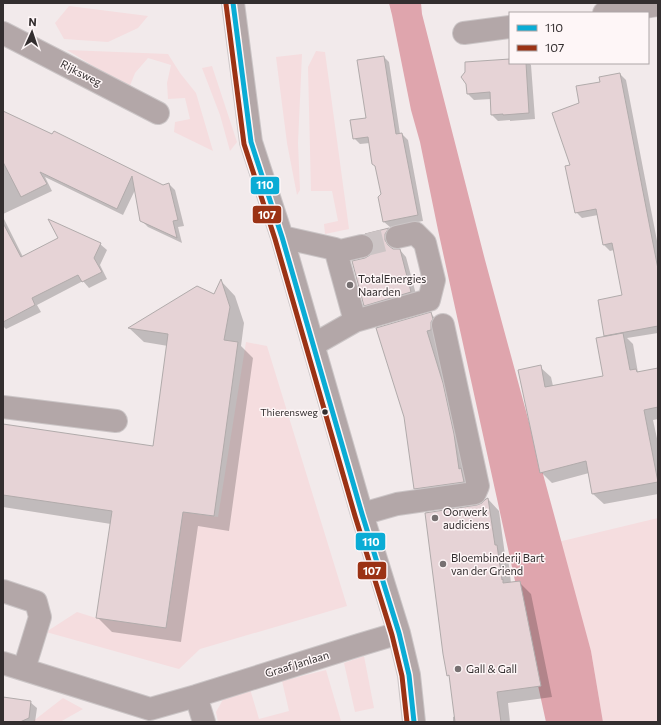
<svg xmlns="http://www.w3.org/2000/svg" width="661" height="725" font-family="Commissioner,sans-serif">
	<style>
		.green { fill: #f5dddf }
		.water { fill: #dfa5ad }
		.shadow { fill: #0003 }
		.building { fill: #e6d3d6; stroke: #b1abab }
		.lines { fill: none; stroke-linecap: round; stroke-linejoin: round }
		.minor-tunnel { stroke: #ccc4c5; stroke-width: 22; stroke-dasharray: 22 11; stroke-linecap: butt }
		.minor-casing { stroke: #cbc5c6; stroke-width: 24 }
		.minor { stroke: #b3a7a8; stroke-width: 22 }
		.bus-1-casing { stroke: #fef6f7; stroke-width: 8 }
		.bus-2-casing { stroke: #fef6f7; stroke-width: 8 }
		.bus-1 { stroke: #0aacd5; stroke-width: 5 }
		.bus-2 { stroke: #9b3214; stroke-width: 5 }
		.poi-dot { fill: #767071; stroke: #fef6f7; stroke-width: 1.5 }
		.bus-dot { fill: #332e2f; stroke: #fef6f7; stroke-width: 1.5 }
		.labels { text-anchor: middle; stroke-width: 3; stroke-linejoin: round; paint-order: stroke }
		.bus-label { font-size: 10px; fill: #332e2f; stroke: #fef6f7; text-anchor: end }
		.street-label { font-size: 11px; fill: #332e2f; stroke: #fef6f7 }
		.poi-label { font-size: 11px; fill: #332e2f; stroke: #fef6f7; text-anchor: start }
		.line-badge { stroke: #fef6f7; stroke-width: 1.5 }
		.badge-label { font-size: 11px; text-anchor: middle; font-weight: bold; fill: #fff }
	</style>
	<rect width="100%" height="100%" fill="#f2eaeb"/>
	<path class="green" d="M69 6 148 16 138 28 108 42 64 39 55 23Z
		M67 50 168 54 180 73 196 93 213 151 174 132 175 122 190 119 185 98 168 99 167 83 171 65 148 58 135 73 129 88Z
		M316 51 325 52 349 229 325 234 324 224 338 221 332 191H311L308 67Z
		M302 54 298 143 300 190 297 195 287 143 276 57Z
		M212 66 237 142 230 151 220 115 202 68Z
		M246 342 267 346 347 606 200 649 179 669 46 632 77 612 96 618 183 512 218 517Z
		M658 518V722H603L591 651 558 542Z
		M364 656 374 708 355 712 344 663Z
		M326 670 341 721 218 722 216 712 225 696 250 689 259 719 289 711 282 681Z
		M63 698 83 709 60 722H32Z"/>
	<path class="water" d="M389 3H421L422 14 485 260 591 651 603 722H546L438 230 420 142 411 110 392 15Z"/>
	<path class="shadow" d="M384 57 389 62 400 134H402L408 140 423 221 390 227 384 222 382 194 370 143 360 144 354 138 367 119Z
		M510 60V63H529L531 65 535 119 510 121V120L498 121 492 115 491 99 474 100 468 94Z
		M620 74 626 80 658 246V333L627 338 633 344 638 373 658 369V419L653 420 658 443V494L604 504 593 494 589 473 552 483 541 472 540 367 551 377 553 386 605 376 607 337 605 335 623 296 614 250 610 251 604 245 598 215 582 218 576 212 571 166 580 104 602 83Z
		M3 112 163 186 169 184 175 190 184 226 178 227 182 243 148 227 141 220 136 188 123 215 45 177 52 191 3 214Z
		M3 217 23 257 100 244 107 250 100 265 107 279 89 288 83 281 37 305 41 312 6 329 3 326Z
		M388 229 394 235 391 240V247L392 250H400L406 257 417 298 371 312 365 305 371 256 375 250V243L367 235Z
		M221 281 235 296 244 323 241 346 253 358 229 531 198 526 181 642 112 632 97 617 111 524 3 507V425L153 448 168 346 144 342 129 328 214 295Z
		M431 314 442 325 473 481 426 500 415 489 405 417Z
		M488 499 499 511 505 555 508 558 511 583 519 582 531 594 552 697 508 703 510 722H453V717L456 716 450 677 448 675 477 506Z
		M3 698 30 702 37 708 35 722H3Z"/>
	<path class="building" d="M384 56 396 134 402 133 418 215 383 222 378 197 381 194 375 166 372 164 368 137 353 139 350 120 366 118 357 60Z
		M510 59V63H526L529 113 503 115V114L491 115 490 92 467 94 466 84 461 77 465 72V62Z
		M620 73 658 269V326L604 336 598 300 622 295 612 243 603 245 596 209 575 213 565 166 570 165 552 113 579 103 576 86 600 82 599 77Z
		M3 111 52 134 54 131 163 185 169 183 178 220 173 221 177 238 140 221 132 176 117 209 40 172 47 184 21 197 3 162Z
		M48 219 101 243 94 258 102 272 82 282 78 275 32 298 35 305 3 322V223L21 257 58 238Z
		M389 228 385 234V240L388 245 393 249H400L411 292 364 306 352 261 365 258 370 255 374 250V243L371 237 365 234Z
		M221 279 230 307 224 340 238 342 214 516 183 512 166 628 96 618 112 511 3 495V424L153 446 168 334 128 328 197 286 214 294Z
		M431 312 433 319 431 322V330L427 331 443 383 454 434 459 469 461 468 464 482 414 489 404 417 376 328Z
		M623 333 630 370 636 369 637 372 658 368V407L644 410 658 482 592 494 586 461 540 473 518 370 541 365 545 387 603 376 596 338Z
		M488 498 495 545H497L502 580 503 579V583L520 581 541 686 497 692 501 722H455L449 675 447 676 443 654 425 513 477 505 482 503 486 499Z
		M3 697 31 701 29 718 20 722H3Z"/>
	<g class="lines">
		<path class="minor-tunnel" d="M362 246 397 237"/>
		<g class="minor-casing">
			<path id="minor" d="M233 3 251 142 282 237 362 514 399 633 409 675 414 722
				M604 13 658 5
				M3 33 158 113
				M464 33 510 27
				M282 237 335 249 336 252 355 321 313 345
				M336 252 362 246
				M355 321 429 300 434 280 425 243 415 233 397 237
				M3 407 116 421
				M362 514 397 504 475 493 478 486 443 325
				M3 591 36 602 40 617 24 669
				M3 663 150 709 196 696 359 645 399 633
				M196 696 204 722"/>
		</g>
		<use href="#minor" class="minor"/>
		<g class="bus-1-casing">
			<path id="bus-1" d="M233 3 251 142 282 237 362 514 399 633 409 675 414 722"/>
		</g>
		<g class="bus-2-casing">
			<path id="bus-2" d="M226 4 244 144 275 239 355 516 392 635 402 676 407 722"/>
		</g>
		<use href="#bus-1" class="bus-1"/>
		<use href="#bus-2" class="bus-2"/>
	</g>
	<g class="poi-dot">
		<circle cx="350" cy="285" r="4"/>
		<circle cx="435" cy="518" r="4"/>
		<circle cx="443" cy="564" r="4"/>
		<circle cx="458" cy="669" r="4"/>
	</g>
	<circle class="bus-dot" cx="325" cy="412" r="3.5"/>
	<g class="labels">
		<g class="bus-label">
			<text x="318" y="416">Thierensweg</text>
		</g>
		<g class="street-label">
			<text transform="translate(81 73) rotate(27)" y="4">Rijksweg</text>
			<text transform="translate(297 664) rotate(-17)" y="4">Graaf Janlaan</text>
		</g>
		<g class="poi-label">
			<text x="358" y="283">TotalEnergies<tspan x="358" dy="13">Naarden</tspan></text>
			<text x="443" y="516">Oorwerk<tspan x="443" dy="13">audiciens</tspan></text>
			<text x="451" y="562">Bloembinderij Bart<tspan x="451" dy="13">van der Griend</tspan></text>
			<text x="466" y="673">Gall &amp; Gall</text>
		</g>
	</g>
	<g class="line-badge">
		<rect x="250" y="176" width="30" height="19" rx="4" fill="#0aacd5"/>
		<rect x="252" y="205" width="30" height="19" rx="4" fill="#9b3214"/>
		<rect x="355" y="532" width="31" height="19" rx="4" fill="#0aacd5"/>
		<rect x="357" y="561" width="30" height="19" rx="4" fill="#9b3214"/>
	</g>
	<g class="badge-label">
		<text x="265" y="189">110</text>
		<text x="267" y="219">107</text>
		<text x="371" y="546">110</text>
		<text x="372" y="575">107</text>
	</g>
	<rect width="661" height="725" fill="none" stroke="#332e2f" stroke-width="8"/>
	<rect x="509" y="12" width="140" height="52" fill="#fef6f7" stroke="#ada6a7"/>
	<rect x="517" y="25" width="20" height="6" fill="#0aacd5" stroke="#ada6a7"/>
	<text x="545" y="32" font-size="12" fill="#332e2f">110</text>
	<rect x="517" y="45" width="20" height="6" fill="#9b3214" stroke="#ada6a7"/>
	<text x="545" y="52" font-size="12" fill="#332e2f">107</text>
	<g transform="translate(32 32) rotate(3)" stroke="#fef6f7" stroke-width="3" paint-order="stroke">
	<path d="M0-3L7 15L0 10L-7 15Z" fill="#332e2f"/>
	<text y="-6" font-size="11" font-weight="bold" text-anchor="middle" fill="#332e2f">N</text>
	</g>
</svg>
